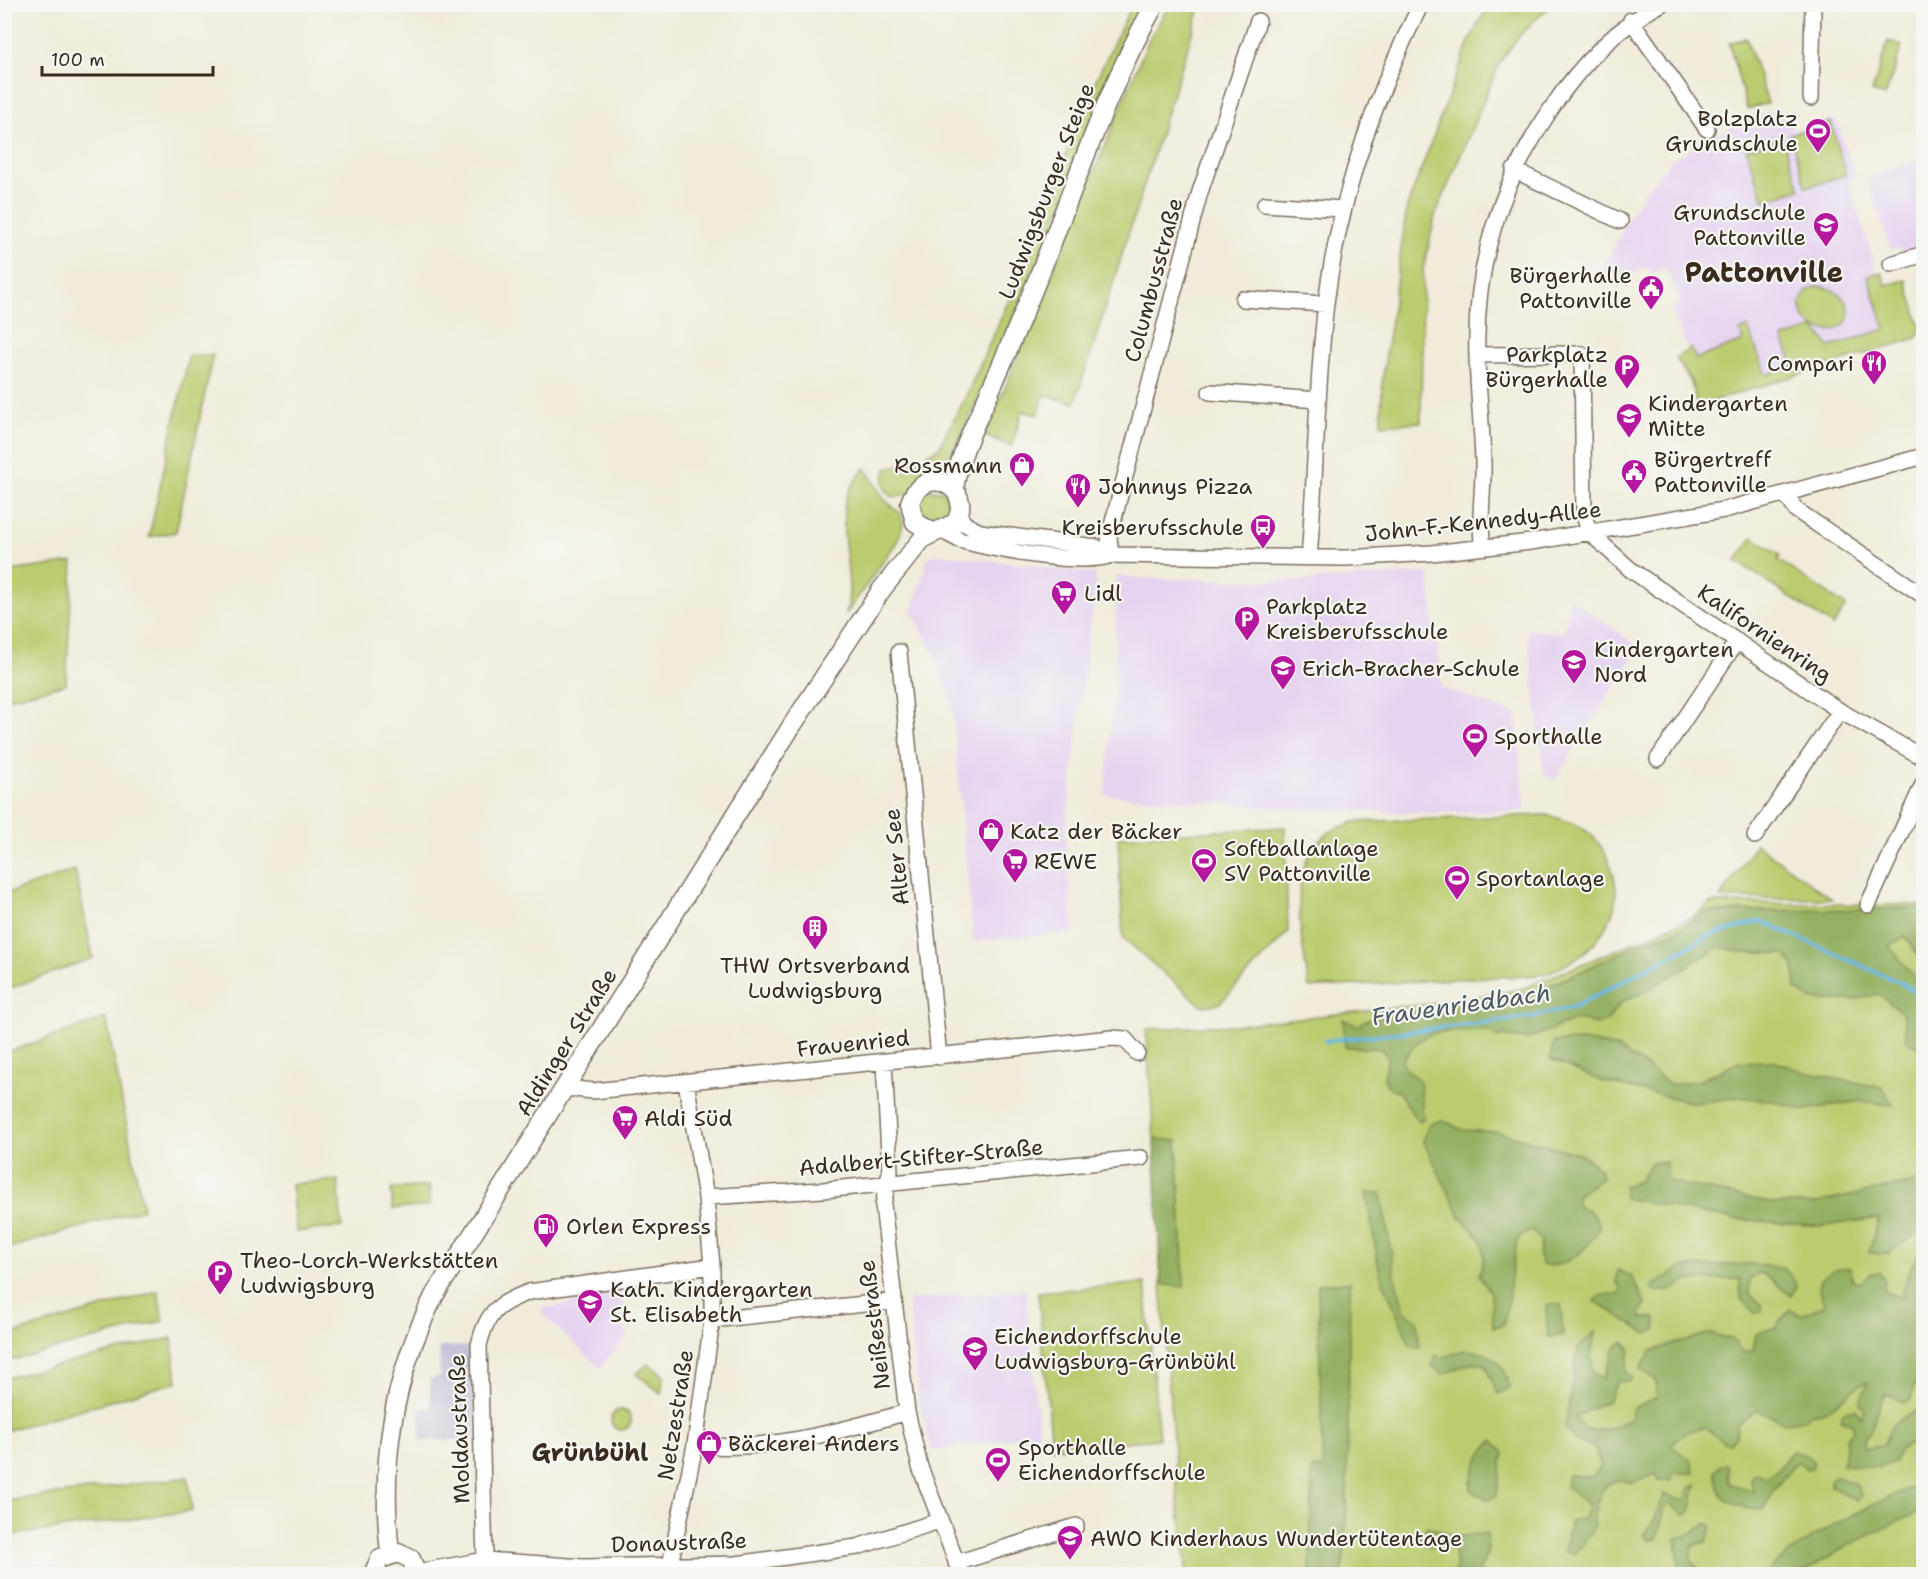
<svg xmlns="http://www.w3.org/2000/svg" width="1928" height="1579" font-family="'Shantell Sans',sans-serif">
	<style>
		.built { fill: #e5d3f0 }
		.industrial { fill: #c7c0d8 }
		.green { fill: #bbcc6f; stroke: #7b7b46; stroke-width: 1.5 }
		.forest { fill: #94b062; stroke: #686d40; stroke-width: 1.5 }
		.lines { fill: none; stroke-linecap: round; stroke-linejoin: round }
		.stream { stroke: #67b7e2; stroke-width: 4 }
		.minor-casing { stroke: #7b6e60; stroke-width: 18 }
		.major-casing { stroke: #7b6e60; stroke-width: 21 }
		.minor { stroke: #fff; stroke-width: 15 }
		.major { stroke: #fff; stroke-width: 18 }
		.labels { text-anchor: middle; stroke-width: 4.5; stroke-linejoin: round; paint-order: stroke }
		.poi-label { font-size: 22px; fill: #3b2a1e; stroke: #f6f6f2; text-anchor: start }
		.street-label { font-size: 22px; fill: #3b2a1e; stroke: #f6f6f2 }
		.water-label { font-size: 24px; font-style: italic; fill: #4a5b63; stroke: #f6f6f2 }
		.neighbourhood-label { font-size: 24px; font-weight: bold; fill: #3b2a1e; stroke: #f6f6f2 }
		.district-label { font-size: 28px; font-weight: bold; fill: #3b2a1e; stroke: #f6f6f2 }
	</style>
	<rect width="100%" height="100%" fill="#f6f6f2"/>
	<filter id="ink" filterUnits="userSpaceOnUse"><feTurbulence type="fractalNoise" baseFrequency=".0167" numOctaves="2"/><feDisplacementMap in="SourceGraphic" scale="12" xChannelSelector="R" yChannelSelector="G"/><feConvolveMatrix kernelMatrix="1 2 1 2 8 2 1 2 1" color-interpolation-filters="sRGB"/></filter>
	<filter id="wash" filterUnits="userSpaceOnUse"><feTurbulence type="fractalNoise" baseFrequency=".008" numOctaves="4" result="noise"/><feDisplacementMap in="SourceGraphic" scale="24" xChannelSelector="R" yChannelSelector="G"/><feGaussianBlur stdDeviation="1.35" result="paint"/><feColorMatrix in="noise" values="0 0 0 0 0 0 0 0 0 0 0 0 0 0 0 0 0 1.4 0 .05"/><feComposite in="paint" operator="in"/></filter>
	<g filter="url(#wash)">
		<rect width="100%" height="100%" fill="#f1ecda"/>
		<path class="built" d="M1781 113 1791 124 1793 131 1832 119 1837 122 1855 177 1848 180 1897 336 1715 394 1693 358 1690 346 1687 347 1671 309 1682 302 1664 267 1651 274 1647 267 1612 286 1603 270 1627 220 1646 190 1672 160 1750 116Z
			M1923 159V250L1903 256 1901 248 1891 250 1868 178Z
			M942 554 1096 574 1065 835 1074 932 973 941 952 702 938 662 912 612 928 557Z
			M1428 573 1442 688 1516 714 1525 811 1428 813 1299 809 1105 795 1115 694 1116 576 1160 579 1297 581Z
			M1571 599 1639 647 1555 780 1544 775 1527 630 1564 633Z
			M621 1289 627 1337 600 1368 541 1313 544 1308 576 1303 584 1294Z
			M1026 1290 1039 1434 932 1451 919 1402 908 1300Z"/>
		<path class="industrial" d="M472 1346 476 1439 421 1441 420 1408H431L430 1378 440 1377 439 1347Z"/>
		<path class="green" d="M1170 4 1201 5 1075 403 1044 395 1038 415 1022 411 1012 446 985 436 1149 39Z
			M1489 4 1551 5 1520 35 1500 62 1435 216 1423 270 1421 422 1381 425 1382 382 1407 207 1470 39Z
			M1132 5H1150L966 425 940 473 923 479 908 494 892 497C883 490 881 479 887 468L927 458V454L938 449 966 396 1013 291 1093 86Z
			M1746 38 1768 103 1747 109 1729 43Z
			M1888 41 1902 46 1885 96 1872 92Z
			M1831 122 1846 175 1806 187 1790 134Z
			M1782 137 1800 189 1764 201 1746 149Z
			M1881 272 1886 285 1906 280 1921 328 1917 338 1697 406 1691 382 1676 358 1691 348 1696 359 1743 341 1740 331 1748 327 1766 375 1793 365 1783 338 1815 328 1804 319 1800 303 1807 291 1817 286C1835 288 1851 299 1849 318 1841 332 1829 332 1815 328L1830 347 1885 329 1868 276Z
			M189 355H213L176 532 149 537Z
			M865 468 884 499 901 514 903 525 897 542 846 614C856 575 836 531 847 496 850 486 859 476 865 468Z
			M926 489 945 492 952 503 949 517 938 525 924 523 916 499Z
			M1753 537 1780 555 1778 560 1846 606 1833 626 1736 561Z
			M73 562 66 684 5 699V572Z
			M1546 815C1581 823 1600 834 1612 870 1628 917 1591 956 1550 972 1535 978 1504 976 1487 977 1427 981 1368 984 1309 988 1303 943 1283 864 1328 833 1335 828 1346 826 1354 822Z
			M1285 827 1288 932 1219 1004 1202 1006 1123 938 1118 837Z
			M1756 844 1832 899 1720 898Z
			M75 870 93 958 5 990V894Z
			M1710 903 1923 905V1574H1342L1346 1539 1350 1282 1318 1284 1323 1468 1312 1469 1310 1574H1187L1181 1518 1179 1517 1161 1284 1184 1286 1177 1141 1154 1139 1146 1029 1235 1025 1438 1003 1519 990 1650 936 1696 915Z
			M106 1018 143 1209 5 1249V1053Z
			M338 1180 342 1227 296 1232 291 1184Z
			M429 1186 430 1206 393 1209 391 1189Z
			M1145 1283 1159 1439 1052 1448 1038 1292Z
			M158 1291 163 1321 5 1362V1336Z
			M172 1338 177 1382 5 1431V1378Z
			M648 1364 664 1375 661 1393 636 1374Z
			M611 1420a10 10 0 1 1 20 0a10 10 0 1 1-20 0Z
			M188 1477 192 1511 5 1536V1501Z"/>
		<path class="forest" d="M1923 908V963L1905 936 1889 946 1923 988V1051L1906 1039 1904 1015 1879 994 1853 1000H1812L1796 989 1794 966 1785 954 1742 952 1719 947 1646 991 1621 1002 1607 1021 1597 1024 1577 1019 1528 1039 1503 1036 1498 1038 1488 1030C1466 1035 1436 1025 1418 1042 1412 1047 1408 1055 1402 1060L1405 1068 1420 1081 1423 1119 1418 1122 1399 1092 1390 1089 1384 1079 1388 1057 1381 1049 1345 1047 1343 1019 1357 1026 1364 1021 1385 1015 1518 997 1553 984 1649 940 1673 933 1706 912Z
			M1583 1041 1615 1047 1648 1067 1670 1085 1698 1081 1739 1062 1773 1061 1807 1073 1883 1088 1893 1105 1861 1101 1803 1110 1773 1101 1739 1097 1695 1103 1604 1082 1550 1059 1554 1042Z
			M1443 1120 1462 1130 1498 1132 1583 1155 1600 1169 1602 1177 1576 1197 1578 1207C1591 1211 1597 1215 1600 1228 1587 1248 1568 1270 1542 1265L1539 1256 1541 1241 1532 1230 1518 1238C1510 1267 1511 1296 1503 1325L1493 1327 1491 1293 1479 1275 1484 1259 1483 1246 1480 1238 1460 1216 1423 1141 1429 1124Z
			M1154 1139 1177 1141 1184 1287 1161 1284Z
			M1652 1162H1666L1669 1181 1774 1204H1813L1923 1180V1229L1887 1254 1869 1253 1879 1218 1823 1226 1734 1219 1624 1198V1186L1639 1181Z
			M1366 1193H1381L1396 1282 1405 1312 1417 1320 1420 1347H1411L1380 1274Z
			M1923 1253V1390L1914 1384 1911 1400 1905 1403 1886 1393C1874 1410 1879 1423 1864 1439V1449L1883 1445 1893 1424 1923 1407V1446L1908 1445 1899 1450 1895 1462 1879 1467 1843 1465 1846 1439 1854 1430 1851 1423 1840 1420 1843 1412 1855 1409 1861 1417 1864 1409 1859 1403 1868 1382C1846 1388 1835 1416 1810 1413L1804 1420 1785 1423 1757 1410 1737 1425 1736 1436 1730 1443 1723 1442 1705 1427C1694 1429 1676 1435 1672 1446L1691 1461 1694 1473H1674L1670 1481H1659L1656 1474 1632 1483C1607 1472 1597 1495 1594 1517 1593 1521 1594 1528 1592 1531 1588 1539 1580 1546 1575 1555L1564 1551 1571 1521 1584 1517 1589 1505 1566 1487 1568 1475 1593 1477 1601 1466 1595 1448 1576 1441 1565 1428 1578 1348 1595 1332 1591 1356 1593 1372 1603 1379 1615 1348 1623 1342 1630 1349 1626 1372 1632 1377 1630 1381H1618L1608 1401 1575 1417C1586 1440 1614 1428 1630 1419L1633 1408 1657 1397 1655 1379 1640 1369 1651 1351 1710 1333 1734 1340 1742 1352 1753 1351 1756 1334 1776 1327 1790 1309 1801 1315 1825 1305 1819 1290 1821 1279 1833 1270 1850 1268 1852 1279 1859 1284 1870 1274 1880 1272 1885 1281 1884 1292 1901 1298 1909 1271 1918 1255Z
			M1752 1264 1785 1269 1796 1284 1792 1295C1779 1290 1774 1277 1760 1273L1750 1279 1749 1293 1762 1305V1312L1755 1313 1741 1299 1740 1279 1688 1280 1670 1291H1653L1652 1286 1683 1267Z
			M1618 1270 1632 1277 1646 1305 1640 1312 1641 1318H1655L1657 1329 1647 1334 1595 1301 1599 1296 1621 1293 1620 1286 1616 1283Z
			M1350 1282 1346 1539 1342 1574H1310L1312 1469 1323 1468 1318 1284Z
			M1561 1304 1563 1335 1548 1337 1546 1306Z
			M1465 1350C1490 1351 1506 1362 1509 1387L1498 1394 1485 1365 1474 1362 1443 1374 1431 1365 1435 1355 1444 1357Z
			M1493 1440 1504 1453 1496 1496 1487 1500 1471 1490C1471 1469 1479 1455 1493 1440Z
			M1792 1451 1806 1455 1813 1461V1468L1807 1469 1798 1461 1773 1490 1764 1509C1753 1512 1725 1503 1720 1492 1717 1486 1717 1478 1715 1472L1719 1466 1727 1465 1729 1483 1753 1492 1750 1480 1753 1474 1758 1473 1764 1478 1776 1472Z
			M1835 1476 1856 1484 1862 1496 1856 1501 1831 1486 1830 1481Z
			M1923 1482V1510L1849 1545 1801 1574H1766C1801 1535 1876 1504 1923 1482Z
			M1696 1485 1691 1508 1686 1516 1669 1504 1665 1507 1657 1539 1649 1540 1644 1535 1654 1521 1665 1494 1679 1500 1685 1499 1688 1489Z
			M1708 1523 1712 1527 1706 1542 1692 1545C1687 1558 1696 1565 1703 1574H1680L1676 1538 1687 1536Z
			M1427 1526 1457 1537 1487 1533 1488 1551 1478 1574H1454L1457 1566 1453 1548 1429 1546 1419 1540Z"/>
		<g class="lines">
			<path class="stream" d="M1325 1041 1527 1018 1574 1007 1708 936 1761 921 1901 983 1924 998"/>
		</g>
	</g>
	<g filter="url(#ink)">
		<g class="lines">
			<g class="minor-casing">
				<path id="minor" d="M1631 20 1707 129
					M1811 98 1813 4
					M1514 170 1620 221
					M1265 204 1343 209
					M1891 264 1924 254
					M1243 299 1326 304
					M1477 355 1582 354 1584 516 1590 533 1631 570 1840 711 1924 758
					M1210 392 1318 400
					M1786 495 1796 510 1924 596
					M959 516 965 524 980 532 1096 547 1111 555
					M942 531C949 534 956 539 963 541 993 549 1084 567 1111 555L1346 558 1432 553 1531 542 1724 510 1924 456
					M1483 547C1478 519 1484 489 1483 461 1482 426 1478 391 1477 357 1474 264 1500 185 1551 109 1580 65 1614 29 1661 4
					M1111 555 1109 537 1200 192 1258 21
					M1309 558C1316 474 1316 388 1326 303 1339 199 1374 98 1421 4
					M899 652 939 1057
					M1658 759 1737 641
					M1755 836 1840 711
					M1868 905 1924 782
					M884 1063 890 1172 883 1205 907 1412 920 1467 961 1574
					M566 1088 593 1091 1112 1038 1125 1039 1137 1053
					M706 1197 823 1190 1141 1158
					M712 1320 893 1301
					M695 1445C767 1452 838 1432 907 1412
					M485 1560 479 1345C487 1312 497 1304 529 1292L712 1266
					M956 1563 1076 1526
					M417 1572 485 1560 583 1567 736 1564 857 1547 939 1521
					M671 1574 670 1565 695 1445 712 1320V1266L706 1197 686 1082"/>
			</g>
			<g class="major-casing">
				<path id="major" d="M954 490C958 458 973 429 986 400 1000 369 1013 338 1026 307 1069 206 1100 101 1155 4
					M390 1554C380 1461 392 1380 434 1296L791 727 882 589 923 538 955 523C977 486 923 462 910 503L915 522 932 532
					M373 1574 380 1559 398 1553 411 1559 417 1574"/>
			</g>
			<use href="#minor" class="minor"/>
			<use href="#major" class="major"/>
		</g>
	</g>
	<defs>
		<g id="stadium-pin" transform="scale(1.35)"><path d="M0 17L-7.5 6A9.5 9.5 0 1 1 7.5 6Z" fill="#b5179e" stroke="#f6f6f2"/><path d="M0-5a6.5 5 0 1 0 0 10a6.5 5 0 1 0 0-10ZM-3.5-1.8h7v3.6h-7Z" fill="#fff"/></g>
		<g id="school-pin" transform="scale(1.35)"><path d="M0 17L-7.5 6A9.5 9.5 0 1 1 7.5 6Z" fill="#b5179e" stroke="#f6f6f2"/><path d="M0-5L7-2L0 1L-7-2ZM-4 1L0 2.5L4 1V4Q0 6-4 4Z" fill="#fff"/></g>
		<g id="civic-pin" transform="scale(1.35)"><path d="M0 17L-7.5 6A9.5 9.5 0 1 1 7.5 6Z" fill="#b5179e" stroke="#f6f6f2"/><path d="M-.6-6.5H3V-4.5H.6V-3L4-1V1h2V6H-6V1h2V-1L-.6-3ZM-1.2 2.5V6h2.4V2.5Z" fill="#fff"/></g>
		<g id="restaurant-pin" transform="scale(1.35)"><path d="M0 17L-7.5 6A9.5 9.5 0 1 1 7.5 6Z" fill="#b5179e" stroke="#f6f6f2"/><path d="M-5-6h1v4h1v-4h1v4h1v-4h1v5L-1.5 .5V6h-2V.5L-5-1ZM5-6V6H3V1.5H1.5Q1.5-4 5-6Z" fill="#fff"/></g>
		<g id="parking-pin" transform="scale(1.35)"><path d="M0 17L-7.5 6A9.5 9.5 0 1 1 7.5 6Z" fill="#b5179e" stroke="#f6f6f2"/><path d="M-3.5-5.5H1a3.5 3.5 0 0 1 0 7H-1V5.5H-3.5ZM-1-3.4V-.6H.8a1.4 1.4 0 0 0 0-2.8Z" fill="#fff"/></g>
		<g id="shop-pin" transform="scale(1.35)"><path d="M0 17L-7.5 6A9.5 9.5 0 1 1 7.5 6Z" fill="#b5179e" stroke="#f6f6f2"/><path d="M-5-2.5h2.3a2.7 3.5 0 0 1 5.4 0H5L5.5 6h-11ZM-1.5-2.5h3a1.5 2.3 0 0 0-3 0Z" fill="#fff"/></g>
		<g id="bus-pin" transform="scale(1.35)"><path d="M0 17L-7.5 6A9.5 9.5 0 1 1 7.5 6Z" fill="#b5179e" stroke="#f6f6f2"/><path d="M-5-6H5V4H4V6H2V4H-2V6H-4V4H-5ZM-3.5-4V0h7V-4ZM-3.5 1.2v1.5H-2V1.2ZM2 1.2v1.5H3.5V1.2Z" fill="#fff"/></g>
		<g id="supermarket-pin" transform="scale(1.35)"><path d="M0 17L-7.5 6A9.5 9.5 0 1 1 7.5 6Z" fill="#b5179e" stroke="#f6f6f2"/><path d="M-6-5.5h2.5l.6 2H6L4.5 2H-2.5L-4.4-4H-6ZM-1.5 3.2a1.3 1.3 0 1 0 .1 0ZM3 3.2a1.3 1.3 0 1 0 .1 0Z" fill="#fff"/></g>
		<g id="building-pin" transform="scale(1.35)"><path d="M0 17L-7.5 6A9.5 9.5 0 1 1 7.5 6Z" fill="#b5179e" stroke="#f6f6f2"/><path d="M-4-6H4V6H1V3H-1V6H-4ZM-2.5-4.3h1.7v1.8h-1.7ZM.8-4.3h1.7v1.8H.8ZM-2.5-1h1.7V.8h-1.7ZM.8-1h1.7V.8H.8Z" fill="#fff"/></g>
		<g id="fuel-pin" transform="scale(1.35)"><path d="M0 17L-7.5 6A9.5 9.5 0 1 1 7.5 6Z" fill="#b5179e" stroke="#f6f6f2"/><path d="M-5.5-6h7V0h2V4h1.3V-2.5L3-4.5l.8-.8L6-3V5H2.5V1h-1V6h-7ZM-4.2-4.7v3.2H.2V-4.7Z" fill="#fff"/></g>
	</defs>
	<g fill-rule="evenodd">
		<use href="#stadium-pin" x="1818" y="131"/>
		<use href="#school-pin" x="1826" y="225"/>
		<use href="#civic-pin" x="1651" y="288"/>
		<use href="#restaurant-pin" x="1874" y="363"/>
		<use href="#parking-pin" x="1627" y="367"/>
		<use href="#school-pin" x="1629" y="416"/>
		<use href="#shop-pin" x="1022" y="465"/>
		<use href="#civic-pin" x="1634" y="472"/>
		<use href="#restaurant-pin" x="1078" y="486"/>
		<use href="#bus-pin" x="1263" y="527"/>
		<use href="#supermarket-pin" x="1064" y="593"/>
		<use href="#parking-pin" x="1247" y="619"/>
		<use href="#school-pin" x="1574" y="662"/>
		<use href="#school-pin" x="1283" y="668"/>
		<use href="#stadium-pin" x="1475" y="736"/>
		<use href="#shop-pin" x="991" y="831"/>
		<use href="#supermarket-pin" x="1015" y="861"/>
		<use href="#stadium-pin" x="1204" y="861"/>
		<use href="#stadium-pin" x="1457" y="878"/>
		<use href="#building-pin" x="815" y="928"/>
		<use href="#supermarket-pin" x="625" y="1118"/>
		<use href="#fuel-pin" x="546" y="1226"/>
		<use href="#parking-pin" x="220" y="1273"/>
		<use href="#school-pin" x="590" y="1302"/>
		<use href="#school-pin" x="975" y="1349"/>
		<use href="#shop-pin" x="709" y="1443"/>
		<use href="#stadium-pin" x="998" y="1460"/>
		<use href="#school-pin" x="1070" y="1538"/>
	</g>
	<g class="labels">
		<g class="poi-label">
			<text x="1798" y="126" text-anchor="end">Bolzplatz<tspan x="1798" dy="25">Grundschule</tspan></text>
			<text x="1806" y="220" text-anchor="end">Grundschule<tspan x="1806" dy="25">Pattonville</tspan></text>
			<text x="1632" y="283" text-anchor="end">Bürgerhalle<tspan x="1632" dy="25">Pattonville</tspan></text>
			<text x="1608" y="362" text-anchor="end">Parkplatz<tspan x="1608" dy="25">Bürgerhalle</tspan></text>
			<text x="1854" y="371" text-anchor="end">Compari</text>
			<text x="1648" y="411">Kindergarten<tspan x="1648" dy="25">Mitte</tspan></text>
			<text x="1654" y="467">Bürgertreff<tspan x="1654" dy="25">Pattonville</tspan></text>
			<text x="1002" y="473" text-anchor="end">Rossmann</text>
			<text x="1098" y="494">Johnnys Pizza</text>
			<text x="1244" y="535" text-anchor="end">Kreisberufsschule</text>
			<text x="1084" y="601">Lidl</text>
			<text x="1266" y="614">Parkplatz<tspan x="1266" dy="25">Kreisberufsschule</tspan></text>
			<text x="1594" y="657">Kindergarten<tspan x="1594" dy="25">Nord</tspan></text>
			<text x="1302" y="676">Erich-Bracher-Schule</text>
			<text x="1494" y="744">Sporthalle</text>
			<text x="1010" y="839">Katz der Bäcker</text>
			<text x="1224" y="856">Softballanlage<tspan x="1224" dy="25">SV Pattonville</tspan></text>
			<text x="1034" y="869">REWE</text>
			<text x="1476" y="886">Sportanlage</text>
			<text x="815" y="973" text-anchor="middle">THW Ortsverband<tspan x="815" dy="25">Ludwigsburg</tspan></text>
			<text x="644" y="1126">Aldi Süd</text>
			<text x="566" y="1234">Orlen Express</text>
			<text x="240" y="1268">Theo-Lorch-Werkstätten<tspan x="240" dy="25">Ludwigsburg</tspan></text>
			<text x="610" y="1297">Kath. Kindergarten<tspan x="610" dy="25">St. Elisabeth</tspan></text>
			<text x="994" y="1344">Eichendorffschule<tspan x="994" dy="25">Ludwigsburg-Grünbühl</tspan></text>
			<text x="728" y="1451">Bäckerei Anders</text>
			<text x="1018" y="1455">Sporthalle<tspan x="1018" dy="25">Eichendorffschule</tspan></text>
			<text x="1090" y="1546">AWO Kinderhaus Wundertütentage</text>
		</g>
		<g class="street-label">
			<text transform="translate(1046 191) rotate(-69)" y="8">Ludwigsburger Steige</text>
			<text transform="translate(1153 280) rotate(-75)" y="8">Columbusstraße</text>
			<text transform="translate(1483 521) rotate(-6)" y="8">John-F.-Kennedy-Allee</text>
			<text transform="translate(1765 633) rotate(34)" y="8">Kalifornienring</text>
			<text transform="translate(896 857) rotate(-96)" y="8">Alter See</text>
			<text transform="translate(566 1042) rotate(-58)" y="8">Aldinger Straße</text>
			<text transform="translate(853 1043) rotate(-6)" y="8">Frauenried</text>
			<text transform="translate(921 1157) rotate(-5)" y="8">Adalbert-Stifter-Straße</text>
			<text transform="translate(874 1325) rotate(-97)" y="8">Neißestraße</text>
			<text transform="translate(675 1415) rotate(-81)" y="8">Netzestraße</text>
			<text transform="translate(459 1429) rotate(-92)" y="8">Moldaustraße</text>
			<text transform="translate(679 1542) rotate(-2)" y="8">Donaustraße</text>
		</g>
		<g class="water-label">
			<text transform="translate(1461 1005) rotate(-8)" y="8">Frauenriedbach</text>
		</g>
		<g class="neighbourhood-label">
			<text x="590" y="1461">Grünbühl</text>
		</g>
		<g class="district-label">
			<text x="1764" y="282">Pattonville</text>
		</g>
	</g>
	<rect width="1928" height="1579" fill="none" stroke="#f6f6f2" stroke-width="24"/>
	<path d="M42 66v9h171v-9" fill="none" stroke="#3b2a1e" stroke-width="3"/>
	<text x="51" y="66" font-size="18" fill="#3b2a1e" stroke="#f6f6f2" stroke-width="4.5" paint-order="stroke">100 m</text>
</svg>
